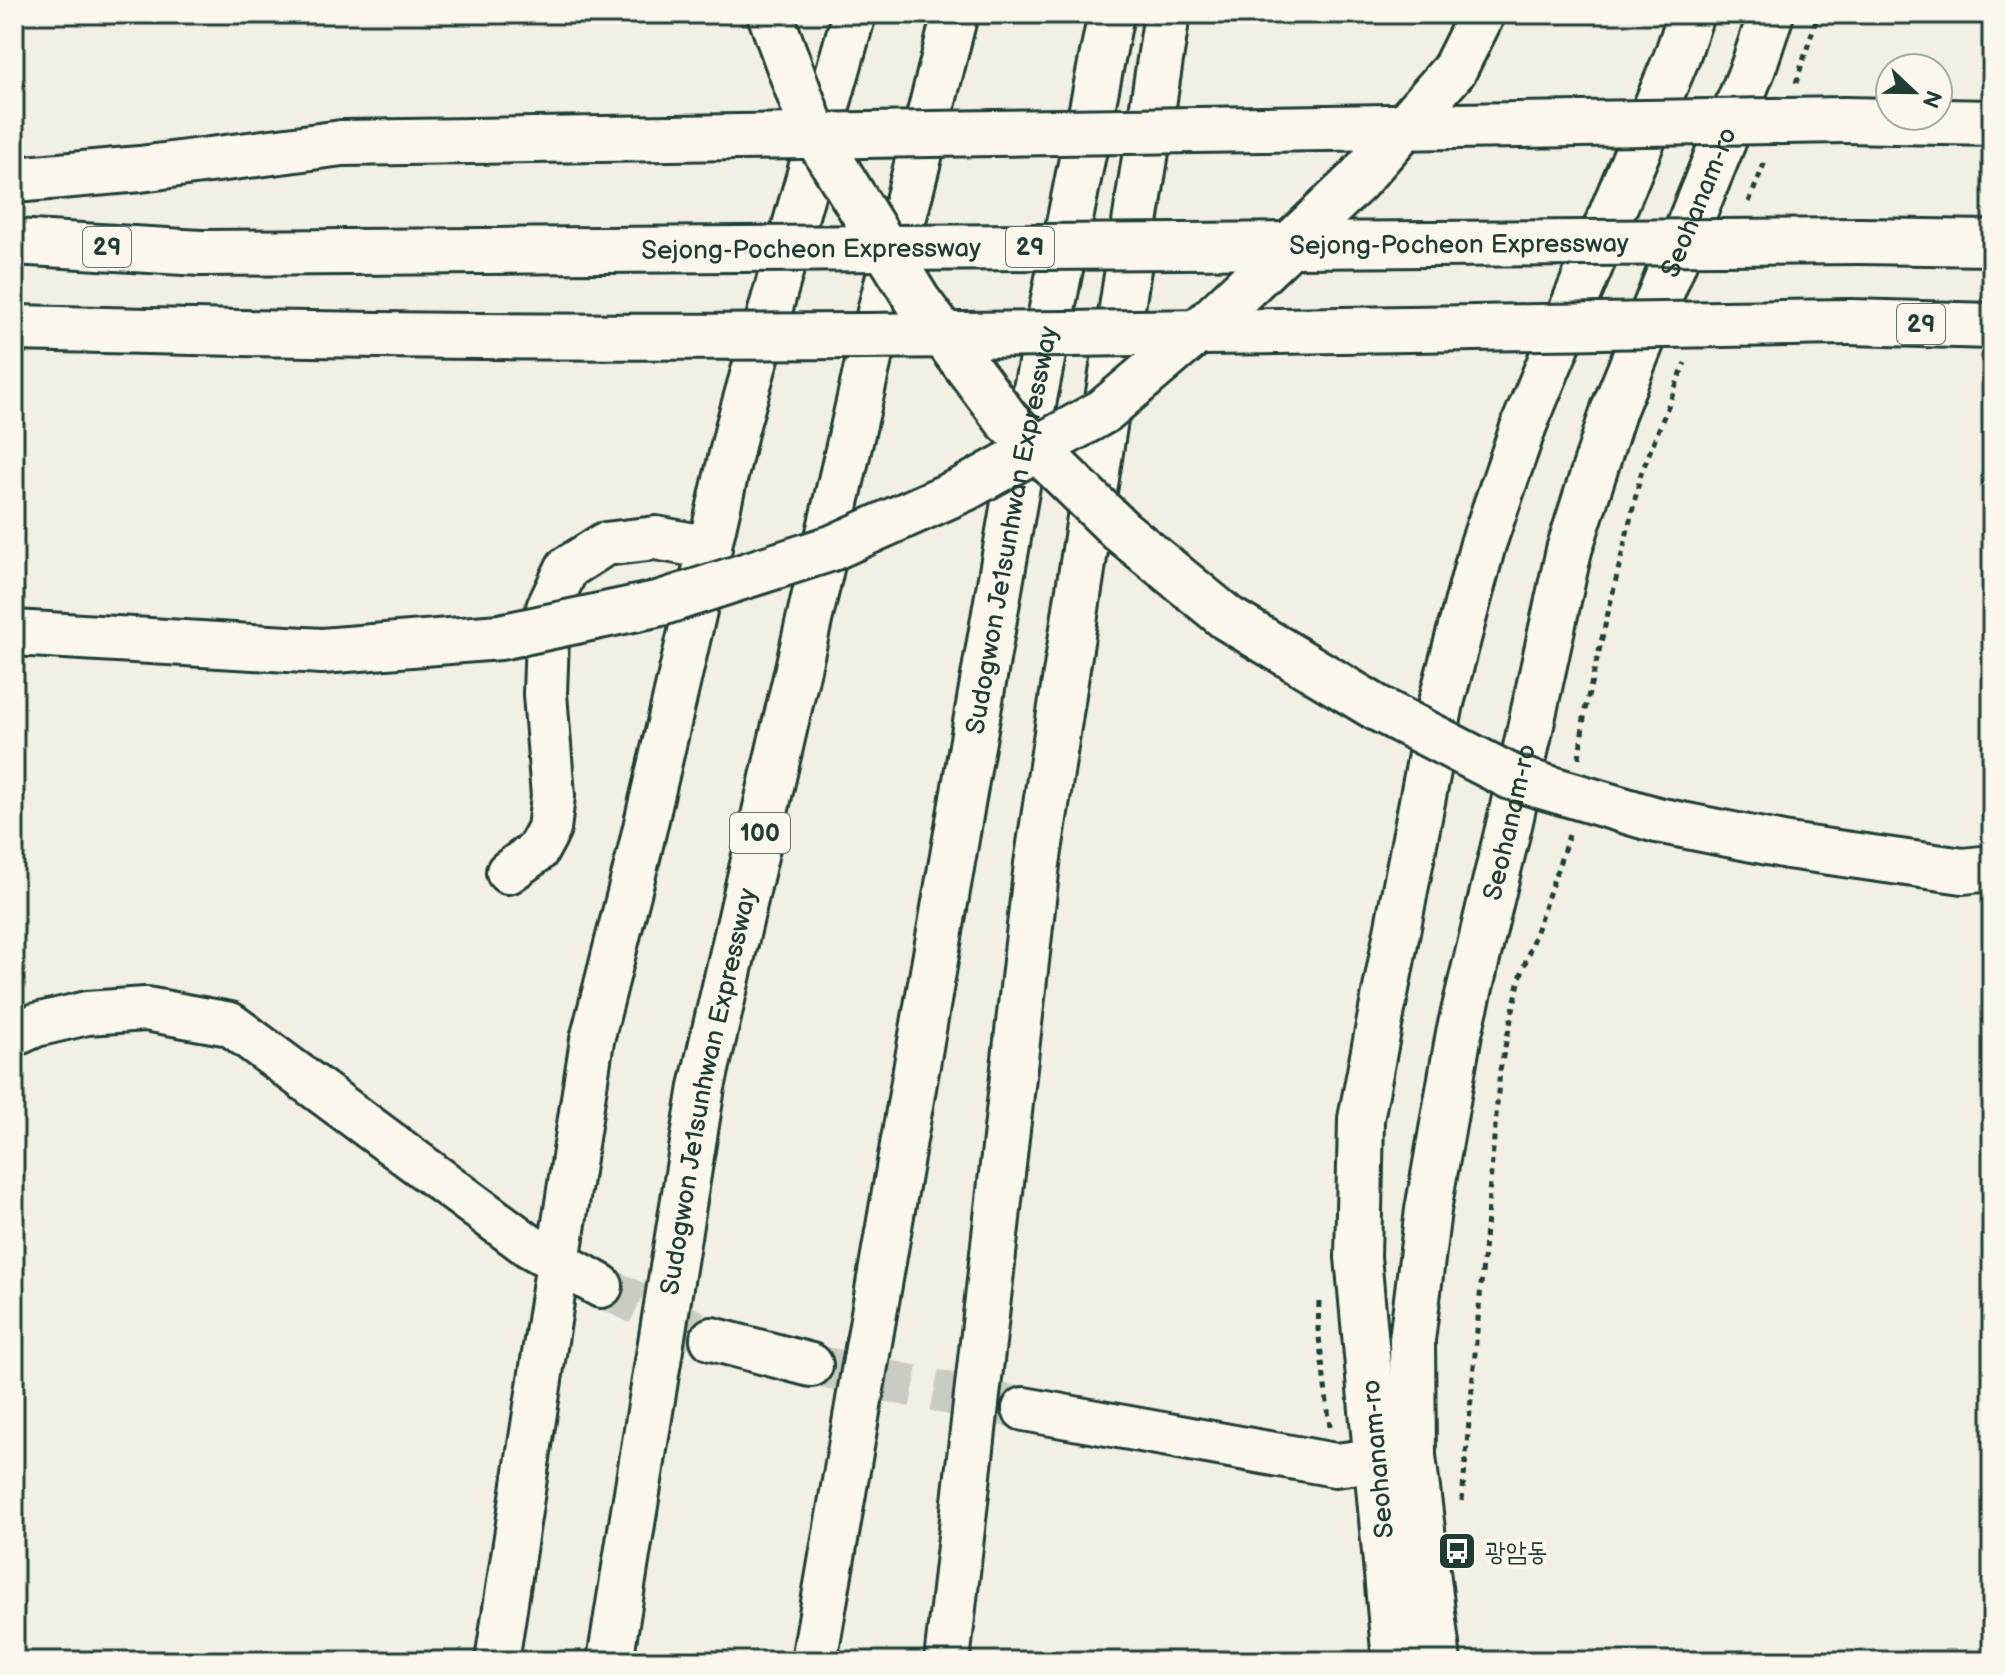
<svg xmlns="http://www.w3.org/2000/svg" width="2006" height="1675" font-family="'Balsamiq Sans','Poor Story',sans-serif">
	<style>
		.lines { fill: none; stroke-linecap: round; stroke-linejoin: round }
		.minor-tunnel { stroke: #c8ccc2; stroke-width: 42; stroke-dasharray: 42 21; stroke-linecap: butt }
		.minor-casing { stroke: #1f3d34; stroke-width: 48 }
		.major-casing { stroke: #1f3d34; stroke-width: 50 }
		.highway-casing { stroke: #1f3d34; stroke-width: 50 }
		.path { stroke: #1f3d34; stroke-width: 5; stroke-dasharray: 6 6; stroke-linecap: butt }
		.minor { stroke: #fbf7ec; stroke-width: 42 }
		.major { stroke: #fbf7ec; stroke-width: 44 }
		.highway { stroke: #fbf7ec; stroke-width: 44 }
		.highway-bridge-casing { stroke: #1f3d34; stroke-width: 50; stroke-linecap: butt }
		.highway-bridge { stroke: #fbf7ec; stroke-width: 44 }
		.labels { text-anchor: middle; stroke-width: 8; stroke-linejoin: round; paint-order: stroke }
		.shield { fill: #fbf7ec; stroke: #61756b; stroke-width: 2 }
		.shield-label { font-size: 24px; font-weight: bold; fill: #1f3d34 }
		.street-label { font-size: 26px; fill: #1f3d34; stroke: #fbf7ec }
		.poi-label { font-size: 26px; fill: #1f3d34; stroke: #fbf7ec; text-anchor: start }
	</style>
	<rect width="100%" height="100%" fill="#f2f0e5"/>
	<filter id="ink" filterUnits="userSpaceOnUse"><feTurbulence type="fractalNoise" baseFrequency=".0125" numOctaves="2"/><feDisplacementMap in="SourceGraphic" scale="16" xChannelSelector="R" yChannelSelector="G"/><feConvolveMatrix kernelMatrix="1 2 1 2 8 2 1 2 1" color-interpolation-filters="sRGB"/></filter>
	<g filter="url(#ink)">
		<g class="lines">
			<path class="minor-tunnel" d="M601 1286 712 1339
				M811 1365 1024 1409"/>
			<g class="minor-casing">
				<path id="minor" d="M508 872 537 851 549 829 553 796 545 694 548 608 567 568 605 544 656 538 710 548
					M14 1035 36 1025 87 1013 146 1009 230 1024 528 1245 601 1286
					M712 1339 811 1365
					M1024 1409 1335 1465 1409 1456
					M497 1661 592 1040 638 858 737 428 854 14"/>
			</g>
			<g class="major-casing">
				<g id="major">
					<path d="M1395 1661 1358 1257 1361 1119 1441 703 1483 544 1524 425 1676 59 1691 14"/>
					<path id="s1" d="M1438 1661 1413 1456 1412 1340 1428 1210 1459 1033 1510 821 1569 550 1614 409 1753 68 1771 14"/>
				</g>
			</g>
			<g class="highway-casing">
				<g id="highway">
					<path d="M1454 70 1482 14"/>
					<path d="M1845 120 1992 123"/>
					<path d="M14 180 140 169 342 143"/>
					<path d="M1859 241 1992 243"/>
					<path d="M14 242 201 253"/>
					<path d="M1850 322 1992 326"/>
					<path d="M14 328 193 332"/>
					<path d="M14 633 322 651"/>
					<path d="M1788 846 1963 871 1992 868"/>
					<path id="s2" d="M610 1661 702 1087 877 324 955 14"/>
					<path id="s3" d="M814 1661 1019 474 1111 14"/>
					<path d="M947 1661 1037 864 1167 14"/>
				</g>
			</g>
			<path class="path" d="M1796 83 1818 14
				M1749 202 1766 159
				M1579 758 1585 710 1641 474 1685 363
				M1319 1302 1318 1329 1330 1427
				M1462 1501 1500 1070 1520 978 1569 835"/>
			<use href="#minor" class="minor"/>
			<use href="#major" class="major"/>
			<use href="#highway" class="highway"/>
			<g class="highway-bridge-casing">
				<g id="highway-bridge">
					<path d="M770 14 813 131 918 301 1007 420 1120 530 1227 618 1377 708 1511 777 1657 820 1788 846"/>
					<path d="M342 143 1845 120"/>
					<path id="s4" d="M201 253 1859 241"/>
					<path d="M193 332C745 344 1298 330 1850 322"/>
					<path d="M322 651 500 637 661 603 832 548 964 489 1104 411 1210 321 1357 181 1454 70"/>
				</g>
			</g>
			<use href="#highway-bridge" class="highway-bridge"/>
		</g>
	</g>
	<defs>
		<g id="bus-square" transform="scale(2)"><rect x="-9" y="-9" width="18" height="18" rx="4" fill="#1f3d34" stroke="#fbf7ec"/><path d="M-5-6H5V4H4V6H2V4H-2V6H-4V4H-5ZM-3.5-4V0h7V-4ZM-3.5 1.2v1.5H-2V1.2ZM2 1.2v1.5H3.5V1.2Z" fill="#fff"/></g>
	</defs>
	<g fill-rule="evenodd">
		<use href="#bus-square" x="1457" y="1551"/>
	</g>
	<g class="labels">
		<g class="shield">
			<rect x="83" y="227" width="48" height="40" rx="6"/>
			<rect x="1006" y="227" width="48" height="40" rx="6"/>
			<rect x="1897" y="304" width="48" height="40" rx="6"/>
			<rect x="730" y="813" width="60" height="40" rx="6"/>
		</g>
		<g class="shield-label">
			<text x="107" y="255">29</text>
			<text x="1030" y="255">29</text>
			<text x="1921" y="332">29</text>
			<text x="760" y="841">100</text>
		</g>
		<g class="street-label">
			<text dy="9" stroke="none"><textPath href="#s1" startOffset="1500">Seohanam-ro</textPath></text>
			<text dy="9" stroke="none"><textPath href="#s4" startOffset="1258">Sejong-Pocheon Expressway</textPath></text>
			<text dy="9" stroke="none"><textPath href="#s4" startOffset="610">Sejong-Pocheon Expressway</textPath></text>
			<text dy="9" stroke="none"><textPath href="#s3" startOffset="1148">Sudogwon Je1sunhwan Expressway</textPath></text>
			<text dy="9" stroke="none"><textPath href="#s1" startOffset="850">Seohanam-ro</textPath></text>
			<text dy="9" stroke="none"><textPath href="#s2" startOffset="578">Sudogwon Je1sunhwan Expressway</textPath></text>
			<text transform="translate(1377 1459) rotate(-95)" y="9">Seohanam-ro</text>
		</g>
		<g class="poi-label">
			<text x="1485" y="1560">광암동</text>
		</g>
	</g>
	<rect width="2006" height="1675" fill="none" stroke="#fbf7ec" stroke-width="48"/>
	<rect x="24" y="24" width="1958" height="1627" fill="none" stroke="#1f3d34" stroke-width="3" filter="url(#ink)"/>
	<g transform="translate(1914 92) rotate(112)"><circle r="38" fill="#fbf7ec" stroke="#a3ada2" stroke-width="2"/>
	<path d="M0-6L14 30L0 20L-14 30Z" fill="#1f3d34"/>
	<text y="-12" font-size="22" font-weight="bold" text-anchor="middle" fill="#1f3d34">N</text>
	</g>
</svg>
